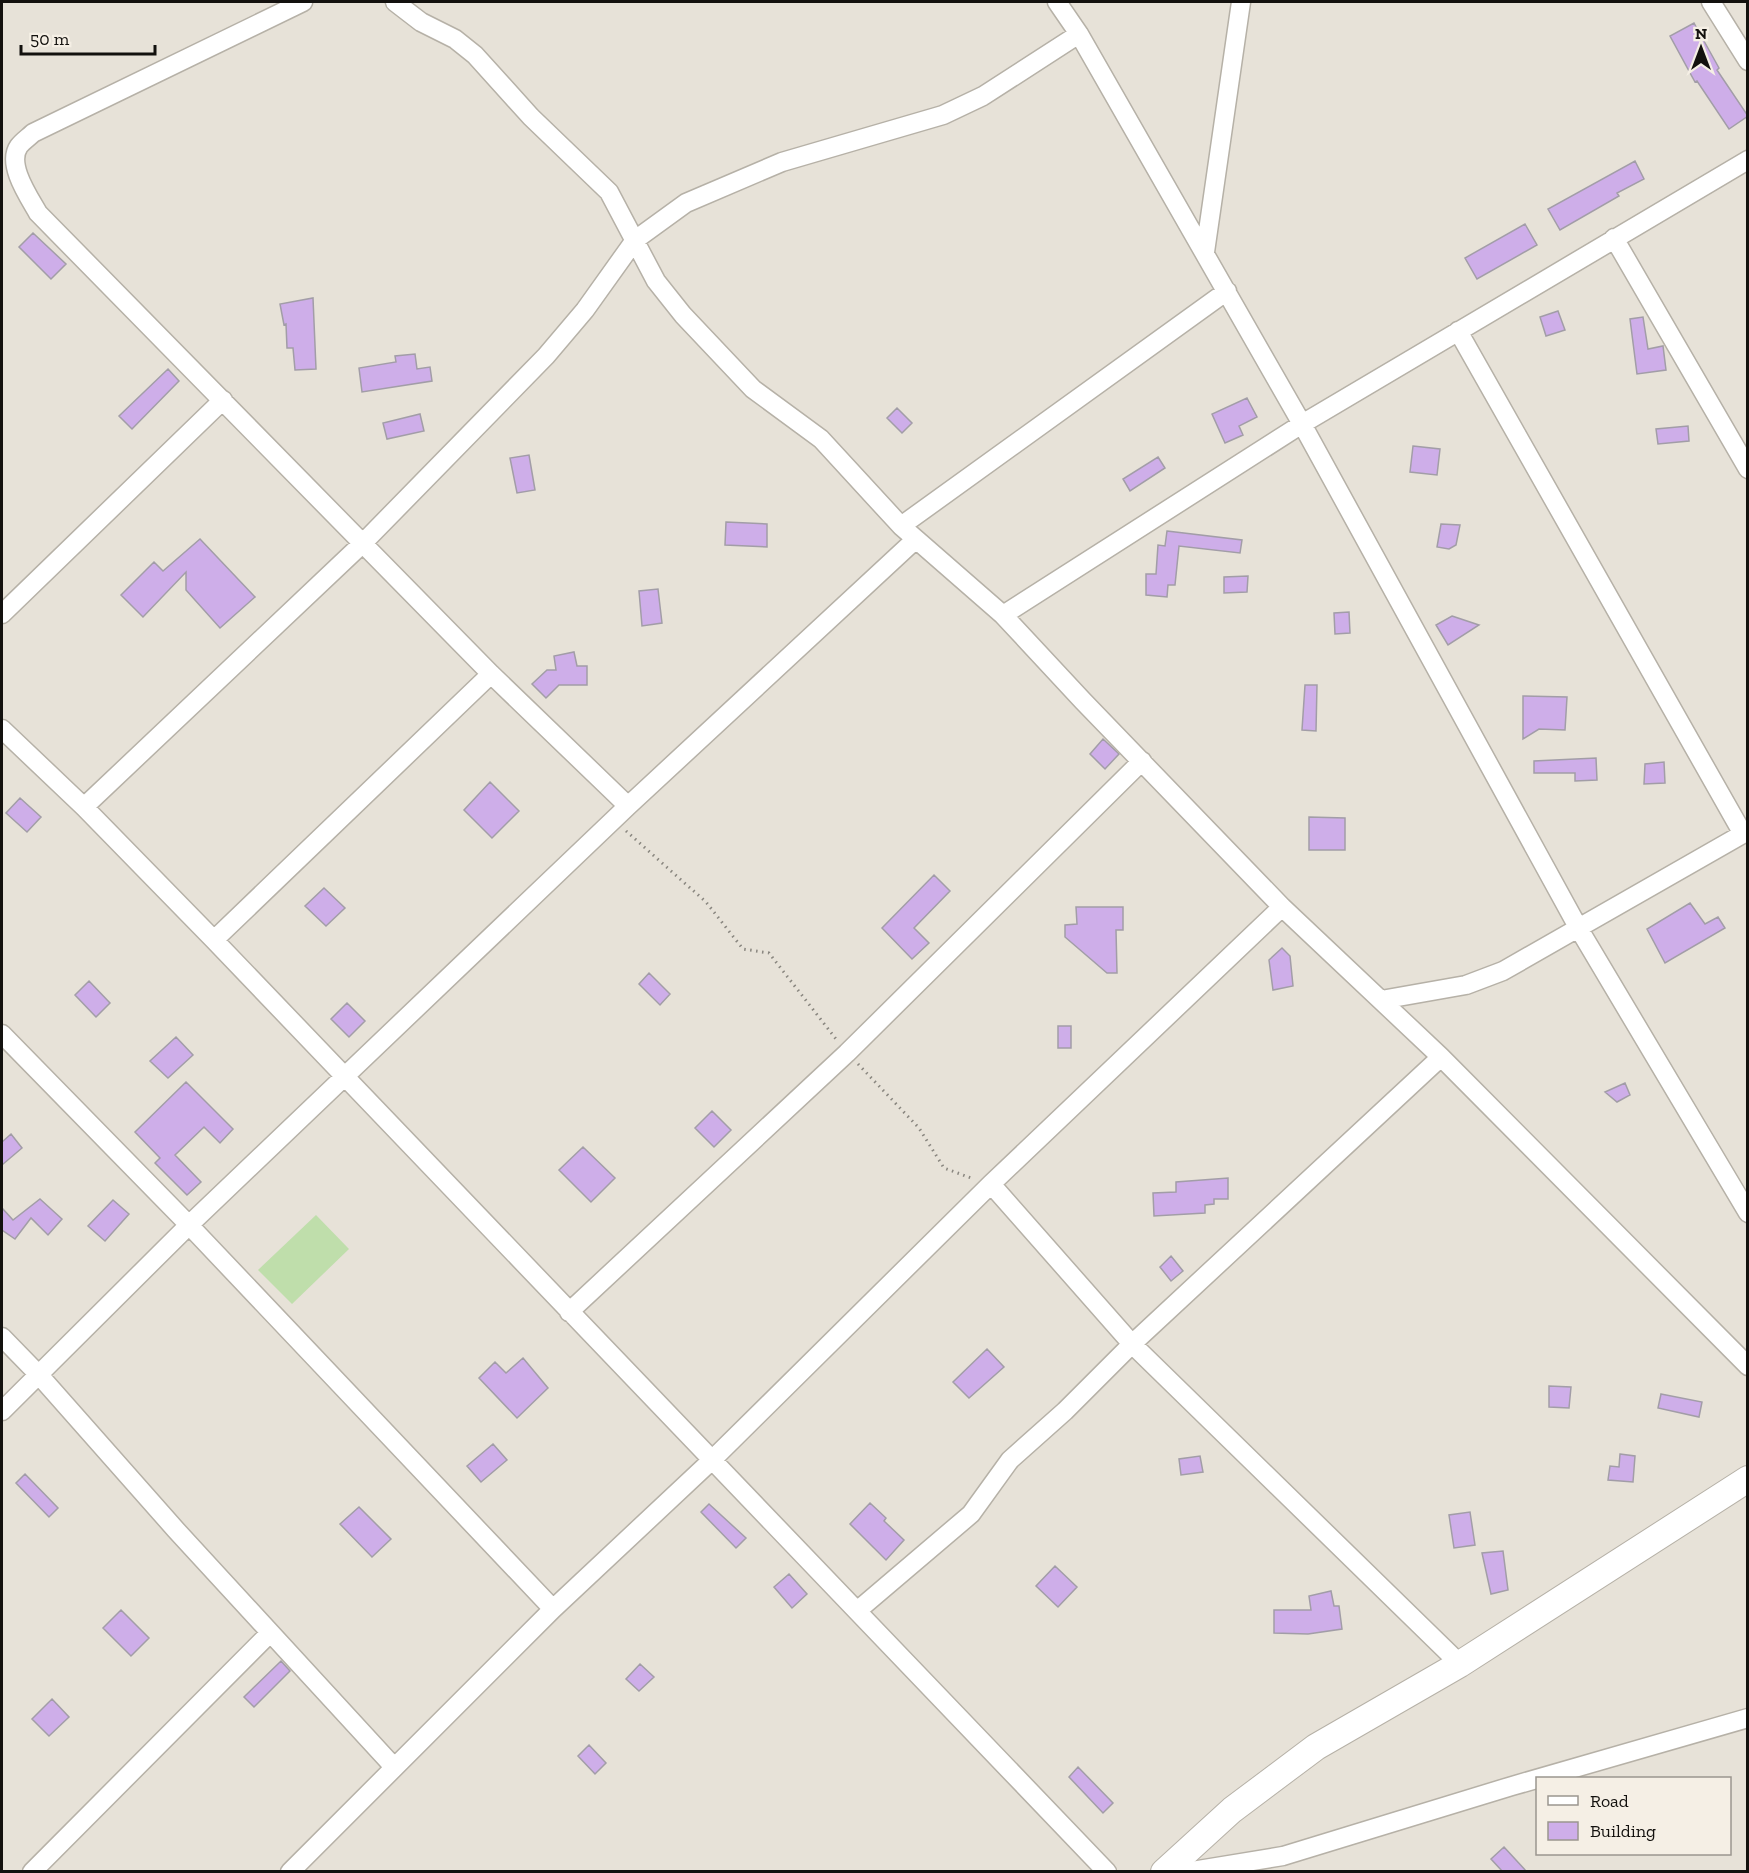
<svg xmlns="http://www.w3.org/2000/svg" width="1749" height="1873" font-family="'Zilla Slab',serif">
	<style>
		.green { fill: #bfdeab }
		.building { fill: #ceaee9; stroke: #a29da7; stroke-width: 1.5 }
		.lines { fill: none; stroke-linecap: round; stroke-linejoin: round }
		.street-casing { stroke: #b6b1a7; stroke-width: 21 }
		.secondary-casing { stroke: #b6b1a7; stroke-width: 28 }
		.path { stroke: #89867f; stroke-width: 3; stroke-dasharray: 1.5 4.5; stroke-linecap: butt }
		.street { stroke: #fff; stroke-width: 18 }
		.secondary { stroke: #fff; stroke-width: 26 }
	</style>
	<rect width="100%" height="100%" fill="#e7e2d8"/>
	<path class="green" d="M316 1215 349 1249 292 1304 258 1270Z"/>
	<path class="building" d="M1694 23 1719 68 1717 70 1748 116 1729 129 1697 81 1695 82 1670 36Z
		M1635 161 1644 179 1617 193 1619 196 1560 230 1548 209Z
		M1525 224 1537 245 1477 279 1465 258Z
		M33 233 66 264 51 279 19 247Z
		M313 298 316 369 295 370 293 348H287L286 324 284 325 280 304Z
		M1558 311 1565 330 1546 336 1540 317Z
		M1643 317 1648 349 1663 346 1666 370 1637 374 1630 319Z
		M415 354 417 369 430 367 432 381 362 392 359 368 396 362 395 356Z
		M168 369 179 381 132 429 119 416Z
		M1247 398 1257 417 1239 426 1243 435 1225 443 1212 414Z
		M897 408 912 423 902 433 887 418Z
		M420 414 424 431 387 439 383 423Z
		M1688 426 1689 441 1658 444 1656 429Z
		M1413 446 1440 449 1437 475 1410 472Z
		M529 455 535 490 517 493 510 458Z
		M1158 457 1165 468 1130 491 1123 479Z
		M726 522 767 524V547L725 545Z
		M1441 524 1460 525 1456 545 1449 549 1437 547Z
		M1167 531 1242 540 1240 553 1179 546 1175 585H1168L1167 597 1146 595V574H1156L1158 545 1165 546Z
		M200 539 255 597 220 628 186 590V572L143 617 121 595 154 562 163 571Z
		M1248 576 1247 592 1224 593V577Z
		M658 589 662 623 642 626 639 591Z
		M1349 612 1350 633 1335 634 1334 613Z
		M1452 616 1479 625 1448 645 1436 625Z
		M574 652 577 666H587V685H559L546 698 532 684 547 670H556L554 656Z
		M1305 685H1317L1316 731 1302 730Z
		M1523 696 1567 697 1565 730 1539 729 1523 739Z
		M1103 739 1119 754 1105 769 1090 754Z
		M1596 758 1597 780 1575 781V773H1534V761Z
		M1664 762 1665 783 1644 784 1645 764Z
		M490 782 519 811 492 838 464 810Z
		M20 798 41 817 27 832 6 813Z
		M1309 817 1345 818V850H1309Z
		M934 875 950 891 914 928 929 943 912 959 882 928Z
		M324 888 345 908 326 926 305 906Z
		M1690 903 1705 924 1718 917 1725 928 1665 963 1647 929Z
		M1076 907H1123V930H1116L1117 973H1107L1065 937V925L1077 924Z
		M1282 948 1290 956 1293 986 1273 990 1269 960Z
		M649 973 670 994 660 1005 639 984Z
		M89 981 110 1003 96 1017 75 995Z
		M347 1003 365 1021 349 1037 331 1019Z
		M1058 1026H1071V1048H1058Z
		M176 1037 193 1055 168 1078 150 1061Z
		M186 1082 233 1129 220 1143 204 1127 175 1155 201 1182 187 1195 155 1163 160 1158 135 1132Z
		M1625 1083 1630 1095 1617 1102 1605 1092Z
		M712 1111 731 1130 714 1147 695 1128Z
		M11 1134 22 1148 2 1165V1142Z
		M583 1147 615 1178 591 1202 559 1170Z
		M1228 1178V1199H1214V1204L1205 1205V1213L1154 1216 1153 1193 1176 1192V1182Z
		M40 1199 62 1219 48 1235 31 1218 15 1239 2 1230V1208L13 1220Z
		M113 1200 129 1214 105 1241 88 1226Z
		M1171 1256 1183 1271 1171 1281 1160 1267Z
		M987 1349 1004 1367 969 1398 953 1382Z
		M523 1358 548 1388 517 1418 479 1378 495 1362 506 1373Z
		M1549 1386 1571 1387 1569 1408 1549 1407Z
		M1661 1394 1702 1402 1699 1417 1658 1408Z
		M493 1444 507 1460 481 1482 467 1466Z
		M1620 1454 1635 1456 1633 1482 1608 1480 1610 1466 1619 1467Z
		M1200 1456 1203 1472 1181 1475 1179 1459Z
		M25 1474 58 1508 49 1517 16 1483Z
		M870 1503 886 1518 884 1521 904 1540 886 1560 850 1524Z
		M709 1504 746 1538 736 1548 701 1512Z
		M359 1507 391 1539 372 1557 340 1524Z
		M1470 1512 1475 1545 1454 1548 1449 1515Z
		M1503 1551 1508 1590 1491 1594 1482 1553Z
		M1055 1566 1077 1587 1058 1607 1036 1586Z
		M789 1574 807 1594 792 1608 774 1587Z
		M1331 1591 1334 1606H1339L1342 1629 1308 1634 1274 1633V1610H1311L1309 1596Z
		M121 1610 149 1638 131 1656 103 1628Z
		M281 1661 290 1671 254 1707 244 1697Z
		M640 1664 654 1677 639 1691 626 1679Z
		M52 1699 69 1717 49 1736 32 1719Z
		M589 1745 606 1763 595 1774 578 1756Z
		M1078 1767 1113 1803 1103 1813 1069 1777Z
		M1504 1847 1527 1872H1503L1491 1859Z"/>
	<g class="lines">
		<g class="street-casing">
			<path id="street" d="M303 2 33 133C29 137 23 141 19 146 6 164 29 197 38 213L491 674 628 806
				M395 2 421 22 455 39 475 55 531 117 609 192 656 281 683 315 753 389 821 439 901 526 1003 615 1083 701 1282 907 1441 1057 1748 1366
				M1057 2 1079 34 1302 424 1579 929 1748 1213
				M1711 2 1748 61
				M1614 238 1748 469
				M1205 252 1241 2
				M1458 331 1743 834
				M901 526 1227 291
				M2 614 223 400
				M1003 615 1302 424 1748 160
				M2 729 84 807 214 940 1107 1872
				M84 807 363 543 546 356 585 310 635 240 686 203 782 162 943 115 983 96 1079 34
				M214 940 491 674
				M1381 1000 1466 985 1503 971 1748 831
				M2 1034 189 1225 553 1609
				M991 1184 1132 1344 1460 1664
				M569 1312 847 1053 1142 761
				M2 1337 39 1375 176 1530 394 1767
				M2 1411 189 1225 628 806 916 539
				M857 1611 971 1514 1010 1460 1065 1411 1132 1344 1441 1057
				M32 1872 270 1633
				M290 1872 553 1609 712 1460 991 1184 1282 907
				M1186 1872 1283 1856 1512 1786 1748 1718"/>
		</g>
		<g class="secondary-casing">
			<path id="secondary" d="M1164 1872 1232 1810 1316 1747 1460 1664 1748 1479"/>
		</g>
		<path class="path" d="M626 831 706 902 743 949 769 953 836 1039
			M858 1064 919 1128 944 1168 971 1178"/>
		<use href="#street" class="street"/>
		<use href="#secondary" class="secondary"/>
	</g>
	<rect width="1749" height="1873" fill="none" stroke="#13110e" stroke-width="6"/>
	<rect x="1536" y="1777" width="195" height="78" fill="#f5efe5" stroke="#9b968f" stroke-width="1.5"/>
	<rect x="1548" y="1796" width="30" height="9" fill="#ffffff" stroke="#9b968f" stroke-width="1.5"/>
	<text x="1590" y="1807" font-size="18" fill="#13110e">Road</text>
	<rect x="1548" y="1822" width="30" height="18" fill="#ceaee9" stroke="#9b968f" stroke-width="1.5"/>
	<text x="1590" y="1837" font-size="18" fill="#13110e">Building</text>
	<g transform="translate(1701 48)" stroke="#f5efe5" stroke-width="4.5" paint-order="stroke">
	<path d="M0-4.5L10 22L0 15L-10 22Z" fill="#13110e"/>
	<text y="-9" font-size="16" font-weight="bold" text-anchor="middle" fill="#13110e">N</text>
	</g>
	<path d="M21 45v9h134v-9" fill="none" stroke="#13110e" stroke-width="3"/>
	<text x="30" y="45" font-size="18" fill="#13110e" stroke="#f5efe5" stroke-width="4.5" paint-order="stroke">50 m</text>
</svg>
